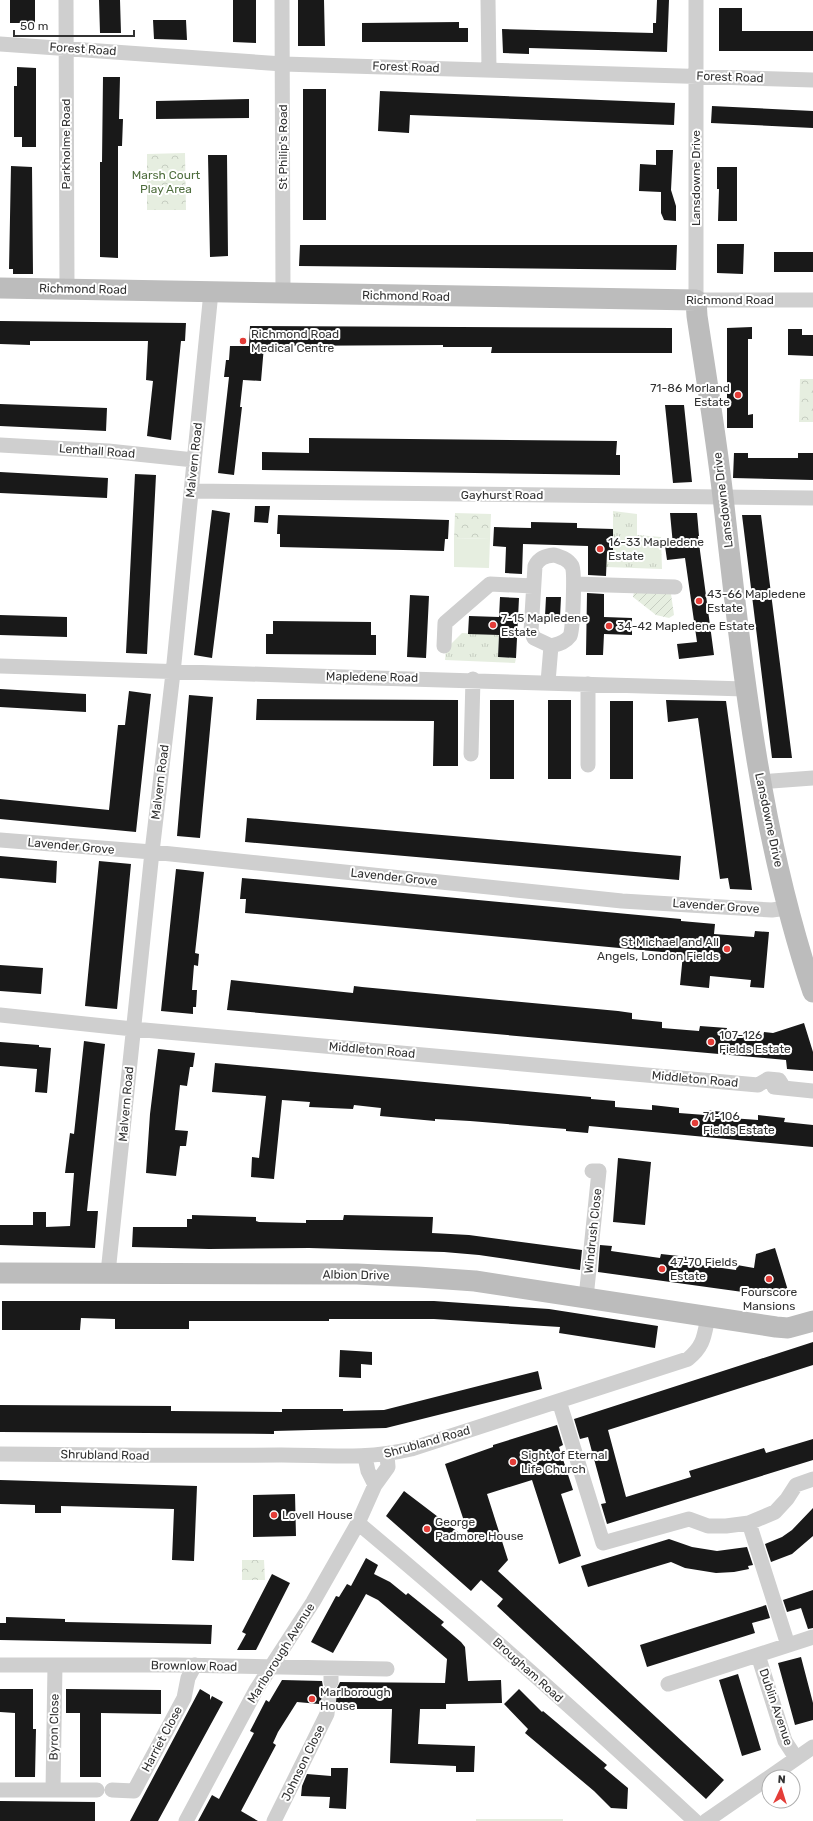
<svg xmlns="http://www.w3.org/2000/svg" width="813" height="1821" font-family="Rubik,sans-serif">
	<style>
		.grass { fill: url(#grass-tufts) }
		.park { fill: url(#park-crowns) }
		.garden { fill: url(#garden-furrows) }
		.pitch { fill: #e6eee0 }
		.building { fill: #191919 }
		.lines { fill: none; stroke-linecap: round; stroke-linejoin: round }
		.street-tunnel { stroke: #d6d6d6; stroke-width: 15; stroke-dasharray: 15 8; stroke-linecap: butt }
		.street { stroke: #cfcfcf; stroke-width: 15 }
		.secondary { stroke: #bcbcbc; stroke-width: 21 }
		.poi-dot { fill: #e43d38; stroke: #fff; stroke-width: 1.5 }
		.labels { text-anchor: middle; stroke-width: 4; stroke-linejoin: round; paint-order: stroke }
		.street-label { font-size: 12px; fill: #323232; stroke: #fff }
		.park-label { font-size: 12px; fill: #4f6e3e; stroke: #fff }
		.poi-label { font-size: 12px; fill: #323232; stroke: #fff; text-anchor: start }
	</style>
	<defs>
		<pattern id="grass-tufts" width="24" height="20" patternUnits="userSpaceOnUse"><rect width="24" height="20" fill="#e6eee0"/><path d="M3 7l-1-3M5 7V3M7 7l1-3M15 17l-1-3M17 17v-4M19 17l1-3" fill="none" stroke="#c6cdc1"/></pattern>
		<pattern id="park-crowns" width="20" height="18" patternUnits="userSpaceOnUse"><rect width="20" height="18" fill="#e6eee0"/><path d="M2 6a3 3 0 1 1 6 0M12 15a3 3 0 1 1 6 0" fill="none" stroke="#c6cdc1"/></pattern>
		<pattern id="garden-furrows" width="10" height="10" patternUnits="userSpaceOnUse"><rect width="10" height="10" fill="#e6eee0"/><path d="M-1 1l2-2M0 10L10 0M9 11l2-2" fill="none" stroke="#c6cdc1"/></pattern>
	</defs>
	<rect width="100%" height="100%" fill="#fff"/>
	<path class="grass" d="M613 511 637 514V535L661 537 662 569 606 567 607 552H613Z
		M462 633 499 635 498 657 516 658 515 663 445 660 446 649Z"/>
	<path class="park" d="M185 153 186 210H147V154Z
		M800 379H813V422H799Z
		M455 513 491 514 490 539 454 538Z
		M242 1560H264L265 1580H242Z"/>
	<path class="garden" d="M634 592 671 594 674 615 669 618 656 615 633 597Z"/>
	<path class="pitch" d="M454 538 490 539 489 568 454 567Z
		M476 1819H563V1821H476Z"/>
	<path class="building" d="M10 0H35V23H10Z
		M99 0H120L121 33H100Z
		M233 0H256V43L233 42Z
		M298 0H324L325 46H298Z
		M657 0H669L667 52 529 48V54L503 53 502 29 653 33V23H656Z
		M719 8H742V31H813V51H719Z
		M153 20H186L187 40 154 39Z
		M459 22V28H468V42H362V23Z
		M17 67 36 68V147H22V137H14V86H17Z
		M103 77H120L119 119H123L122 146H118V258L100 257V162H102Z
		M303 89H326V220H303Z
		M380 91 675 103 674 125 410 115 409 133 378 131Z
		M249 99V118L156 119V101Z
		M712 106 813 111V128L711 123Z
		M656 150H673L671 190 676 206V221L664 220 661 213V192L639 191 640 164 656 165Z
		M208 155H227L228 256 210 257Z
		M11 166 32 167 33 274H13V269H9Z
		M717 167H737V221H718L719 189H717Z
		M717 244H744L743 274 717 273Z
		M300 245H677L676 270 299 266Z
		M774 252H813V272H774Z
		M0 321 186 323 185 341H181L171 440 147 436 153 381 146 380 148 341H30V345L0 344Z
		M250 326 672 328V353H491L492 347H443V345L264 346 261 381 243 380 240 407H242L234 475 218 473 227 395 229 377H224L226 360H229L230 346H249Z
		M752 327V339H748V415L753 414V428H727V328Z
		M788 329H802V335H813V356L788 355Z
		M0 404 107 408 106 431 0 426Z
		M665 405H684L692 482 673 483Z
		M309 438 617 441 616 455H620V475L262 470V452L309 453Z
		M734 453H748V458H798V453H813V480L733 478Z
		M0 472 108 478 107 498 0 493Z
		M135 474 156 475 147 654 126 653Z
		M255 506H270L268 523 254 522Z
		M212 510 230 513 212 658 194 655Z
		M670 513H697L699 536H698L714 655 679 659 677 644 697 642 685 558 667 560 665 546 673 545Z
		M278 515 449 520 448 539H445L444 551 280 547V534H277Z
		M742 515H761L792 758H772Z
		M531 522 577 523V528L613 529V552H607L606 576 588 575V546L523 544 522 574 505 573 506 547 493 546 494 527 531 528Z
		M587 593 604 594V617L632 618V635L604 634 603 655H586Z
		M410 595 429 596 426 658 407 657Z
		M500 597 519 598 516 658 498 657 499 635 468 634 469 616 499 617Z
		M546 597H561L560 617 545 616Z
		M0 615 67 617V637L0 635Z
		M273 621 371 622V635H376V655L266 654V634H273Z
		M0 689 86 694V712L0 707Z
		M129 691 151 694 136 832 0 819V799L109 810 118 725H125Z
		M189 695 213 697 200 838 177 836Z
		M257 699 458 700V766H433L434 721 256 720Z
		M490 700H514V779H490Z
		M548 700H571V779H548Z
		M666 700 726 701 752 890 730 889 728 878 720 879 698 718 668 722Z
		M610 701H633V779H610Z
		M247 818 681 856 679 880 245 842Z
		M0 856 57 861 56 883 0 878Z
		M99 861 131 864 117 1009 85 1006Z
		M176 869 204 872 195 953 199 954 198 966 194 965 192 990H197L196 1007H193V1014L161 1011Z
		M242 878 681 919V921L715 924 714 934 754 937 755 931 769 932 764 988 750 987 751 980 710 976 709 988 680 985 683 954 245 913 246 899H240Z
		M0 965 43 968 41 994 0 991Z
		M231 980 353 993 354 986 362 987 618 1011 632 1013V1019L662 1022V1028L699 1031 700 1026 727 1028 726 1034 763 1037 764 1032 773 1033 804 1023 813 1052V1071L787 1069 786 1060 227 1010Z
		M84 1041 105 1044 87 1211H98L95 1248 0 1245V1225H33V1212H46V1227L70 1226 74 1173H65L70 1133 74 1134Z
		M0 1042 39 1045V1047L51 1048 47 1093 35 1092 37 1069 0 1066Z
		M158 1049 195 1053 193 1067H190L187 1086 180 1085 175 1130 188 1131 186 1146H180L176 1176 146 1173 150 1114Z
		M215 1063 591 1097V1099L615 1101V1107L652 1110V1105L679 1108V1113L705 1115 706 1110 731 1113V1118L758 1120V1115L785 1118 784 1122 813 1125V1147L589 1126 588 1133 566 1131V1129L470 1121 435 1119V1121L380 1116 381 1108 354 1105 353 1109 309 1107 310 1102 282 1100 274 1179 251 1177 252 1157 259 1158 266 1096 212 1092Z
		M618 1158 651 1162 645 1225 613 1222Z
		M192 1215 256 1217V1221L259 1222 306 1223V1220H343L344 1215 433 1217 432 1233 469 1235 582 1250 580 1270 479 1255 444 1252 309 1248 209 1249 132 1247 133 1227H187V1219H192Z
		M600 1245 612 1246 611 1251 660 1258 661 1254 688 1257 687 1263 736 1270 737 1265 754 1268 756 1254 775 1248 790 1297 750 1291V1293L598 1272Z
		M2 1301H434L549 1309 658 1326 655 1348 559 1333 560 1327 434 1319H329V1321H189V1329H115V1319L81 1318 80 1330H2Z
		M813 1342V1365L608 1430 626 1497 691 1477 689 1471 764 1448 766 1453 813 1439V1460L607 1524 601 1504 606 1503 588 1437 580 1439 574 1419Z
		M340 1350 372 1352V1365L361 1364V1378L339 1377Z
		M538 1371 542 1389 386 1428 274 1431V1434L0 1432V1405L171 1406V1411L282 1412V1409H343V1411L384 1410Z
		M557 1425 563 1445 559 1447 573 1490 561 1494 581 1556 559 1564 532 1480 487 1494 508 1560 498 1571 724 1780 706 1799 497 1606 503 1599 481 1580 471 1591 386 1516 404 1491 471 1542 445 1464 493 1447V1445Z
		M0 1480 197 1486 194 1561 172 1560 174 1509 61 1506V1513H35V1505L0 1504Z
		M295 1494 296 1536 253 1537V1495Z
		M813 1508V1536L792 1554 771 1562 765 1544 782 1537 792 1530Z
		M669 1539 692 1547 717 1551 747 1547 753 1565 748 1566 749 1569 734 1572 716 1573 685 1568 671 1562 588 1587 581 1566Z
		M366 1558 378 1565 374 1574 390 1582 406 1595 408 1593 444 1622 441 1625 461 1642 465 1647 468 1681 501 1680 502 1703 446 1704V1709H420L418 1744 475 1746 474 1772H456V1766L390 1763 392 1709H357V1707L337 1705 333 1698 325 1697 319 1704 297 1702 278 1732 273 1743 276 1745 241 1811 258 1821H198L212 1795 219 1799 254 1733 250 1731 266 1700 269 1702 282 1680 322 1681 323 1687 331 1691 336 1690 340 1682 445 1683 447 1659 378 1600 366 1594 333 1653 311 1642 336 1596 339 1597 347 1584 351 1586Z
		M272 1574 290 1583 256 1650H237L246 1634 242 1632Z
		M813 1590V1628L808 1629 801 1608 787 1612 783 1600Z
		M766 1605 770 1618 752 1623 755 1633 647 1667 640 1645Z
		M6 1617 65 1619V1622L212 1625 211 1644 0 1640V1623H6Z
		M801 1657 813 1703V1720L795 1725 778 1663Z
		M738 1674 761 1750 742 1756 719 1680Z
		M0 1689H33V1729H36L35 1777H15V1713L0 1712Z
		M66 1689 161 1690V1714L101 1713V1777H80V1713H66Z
		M200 1689 210 1695V1700L212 1696 223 1702 158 1821H130Z
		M519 1689 542 1712 543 1711 607 1765 604 1768 628 1788 627 1809 611 1808 594 1791 525 1733 528 1729 504 1704Z
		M331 1768H348L346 1809 329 1808 330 1797 301 1796 302 1786 307 1774 331 1776Z
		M0 1801 95 1802V1821H0Z"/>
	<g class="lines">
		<path class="street-tunnel" d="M328 1705 331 1682"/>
		<path class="street" d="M66 0 67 289
			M282 0 283 294
			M488 0 489 69
			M696 0V300H813
			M0 44 283 64 813 80
			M0 445 108 451 194 460
			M191 491 813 498
			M554 555C561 557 568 559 572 566 575 572 573 630 570 636 565 643 558 644 551 646L534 638 531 631 535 566C539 558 545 556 554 555Z
			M574 584 675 587
			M444 646 445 623 490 584 533 586
			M0 666C248 676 497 680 745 689
			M548 682 551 646
			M471 754 473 679
			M588 765V684
			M760 782 813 778
			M0 840 152 852 622 901 772 910 787 908
			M0 1015 133 1029 758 1085 768 1079 779 1080 784 1088
			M774 1087 813 1091
			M108 1273 152 852 173 673 211 292
			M586 1298 599 1171H592
			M559 1401 603 1543 689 1519 708 1526H726L749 1523 775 1512 787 1499 796 1485 813 1479
			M0 1454C94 1455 188 1456 281 1455 327 1455 365 1460 411 1449L688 1359C704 1346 704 1336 708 1317
			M365 1457 368 1471 375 1485
			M358 1523C473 1619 585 1719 695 1821
			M749 1523 788 1645
			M758 1655 785 1741 796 1758
			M0 1665H176L387 1669
			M331 1668V1682
			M668 1684 813 1637
			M0 1790H97
			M53 1790 55 1665
			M112 1790 134 1791 184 1698 188 1678 195 1665
			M186 1821 256 1690 313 1602 358 1523 375 1485 388 1467 387 1455
			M274 1821 327 1714 328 1705
			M706 1821 813 1747"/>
		<path class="secondary" d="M0 288 696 300 697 316C706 376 716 436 723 497 742 664 759 832 813 992
			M0 1273 357 1274 418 1277 475 1281 776 1327 788 1328 813 1321"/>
	</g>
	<g class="poi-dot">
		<circle cx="243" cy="341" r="4"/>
		<circle cx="738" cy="395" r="4"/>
		<circle cx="600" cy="549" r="4"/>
		<circle cx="699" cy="601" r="4"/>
		<circle cx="493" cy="625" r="4"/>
		<circle cx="609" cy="626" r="4"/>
		<circle cx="727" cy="949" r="4"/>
		<circle cx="711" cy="1042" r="4"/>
		<circle cx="695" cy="1123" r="4"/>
		<circle cx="662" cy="1269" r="4"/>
		<circle cx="769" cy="1279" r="4"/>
		<circle cx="513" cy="1462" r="4"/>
		<circle cx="274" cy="1515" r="4"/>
		<circle cx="427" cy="1529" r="4"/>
		<circle cx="312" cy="1699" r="4"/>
	</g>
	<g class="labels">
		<g class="street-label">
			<text transform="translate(83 49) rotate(4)" y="4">Forest Road</text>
			<text transform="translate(406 67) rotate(2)" y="4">Forest Road</text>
			<text transform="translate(730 77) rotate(2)" y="4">Forest Road</text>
			<text transform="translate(66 144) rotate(-90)" y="4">Parkholme Road</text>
			<text transform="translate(283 147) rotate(-90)" y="4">St Philip's Road</text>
			<text transform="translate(696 178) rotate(-90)" y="4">Lansdowne Drive</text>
			<text transform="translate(83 289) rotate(1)" y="4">Richmond Road</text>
			<text transform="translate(406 296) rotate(1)" y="4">Richmond Road</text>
			<text x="730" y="304">Richmond Road</text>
			<text transform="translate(97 451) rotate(4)" y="4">Lenthall Road</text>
			<text transform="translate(194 460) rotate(-84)" y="4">Malvern Road</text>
			<text x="502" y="499">Gayhurst Road</text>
			<text transform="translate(723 500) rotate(-97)" y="4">Lansdowne Drive</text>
			<text transform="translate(372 677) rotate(1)" y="4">Mapledene Road</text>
			<text transform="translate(160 782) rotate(-83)" y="4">Malvern Road</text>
			<text transform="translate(769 820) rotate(78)" y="4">Lansdowne Drive</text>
			<text transform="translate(71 846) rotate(5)" y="4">Lavender Grove</text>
			<text transform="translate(394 877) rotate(6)" y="4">Lavender Grove</text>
			<text transform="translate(716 906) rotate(4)" y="4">Lavender Grove</text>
			<text transform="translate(372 1050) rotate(5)" y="4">Middleton Road</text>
			<text transform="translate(695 1079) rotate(5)" y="4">Middleton Road</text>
			<text transform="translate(126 1104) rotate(-85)" y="4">Malvern Road</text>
			<text transform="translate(593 1231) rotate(-84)" y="4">Windrush Close</text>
			<text transform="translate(356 1275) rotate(1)" y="4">Albion Drive</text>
			<text transform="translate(427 1442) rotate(-16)" y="4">Shrubland Road</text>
			<text transform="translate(105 1455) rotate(1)" y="4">Shrubland Road</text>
			<text transform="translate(281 1653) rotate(-58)" y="4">Marlborough Avenue</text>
			<text transform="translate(194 1666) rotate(1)" y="4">Brownlow Road</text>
			<text transform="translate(528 1670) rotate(42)" y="4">Brougham Road</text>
			<text transform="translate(776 1707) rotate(71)" y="4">Dublin Avenue</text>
			<text transform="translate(54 1727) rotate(-89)" y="4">Byron Close</text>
			<text transform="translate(162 1739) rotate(-62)" y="4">Harriet Close</text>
			<text transform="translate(303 1763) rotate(-64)" y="4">Johnson Close</text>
		</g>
		<g class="park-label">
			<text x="166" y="179">Marsh Court<tspan x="166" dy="14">Play Area</tspan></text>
		</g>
		<g class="poi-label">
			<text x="251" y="338">Richmond Road<tspan x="251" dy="14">Medical Centre</tspan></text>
			<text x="730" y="392" text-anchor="end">71-86 Morland<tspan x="730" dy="14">Estate</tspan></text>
			<text x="608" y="546">16-33 Mapledene<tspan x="608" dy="14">Estate</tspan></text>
			<text x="707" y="598">43-66 Mapledene<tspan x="707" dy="14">Estate</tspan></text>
			<text x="501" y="622">7-15 Mapledene<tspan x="501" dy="14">Estate</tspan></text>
			<text x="617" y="630">34-42 Mapledene Estate</text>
			<text x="719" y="946" text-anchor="end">St Michael and All<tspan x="719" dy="14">Angels, London Fields</tspan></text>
			<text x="719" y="1039">107-126<tspan x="719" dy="14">Fields Estate</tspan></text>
			<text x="703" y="1120">71-106<tspan x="703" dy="14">Fields Estate</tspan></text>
			<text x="670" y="1266">47-70 Fields<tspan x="670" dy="14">Estate</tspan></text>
			<text x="769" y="1296" text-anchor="middle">Fourscore<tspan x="769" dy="14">Mansions</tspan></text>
			<text x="521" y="1459">Sight of Eternal<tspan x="521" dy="14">Life Church</tspan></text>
			<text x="282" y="1519">Lovell House</text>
			<text x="435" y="1526">George<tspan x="435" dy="14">Padmore House</tspan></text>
			<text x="320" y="1696">Marlborough<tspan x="320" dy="14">House</tspan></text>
		</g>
	</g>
	<g transform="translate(781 1789) rotate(4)"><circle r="19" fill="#ffffff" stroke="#adadad"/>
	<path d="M0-3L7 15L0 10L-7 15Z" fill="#e43d38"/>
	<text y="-6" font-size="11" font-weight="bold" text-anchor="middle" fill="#323232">N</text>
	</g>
	<path d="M14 30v6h120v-6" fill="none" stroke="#323232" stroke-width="2"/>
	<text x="20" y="30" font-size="12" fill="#323232" stroke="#ffffff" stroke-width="3" paint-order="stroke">50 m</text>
</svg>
